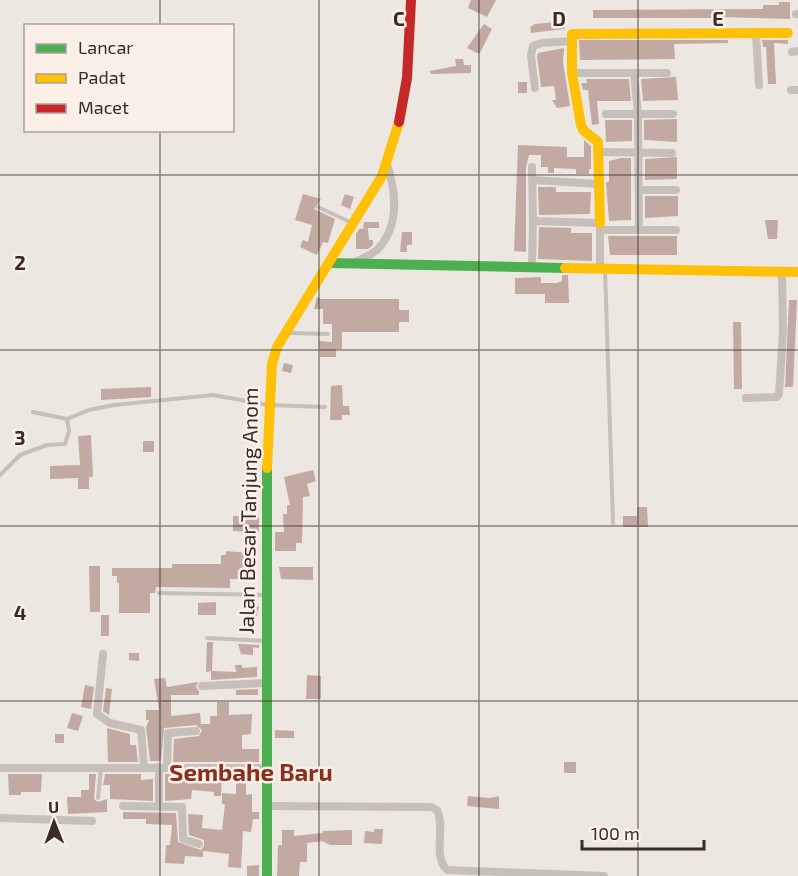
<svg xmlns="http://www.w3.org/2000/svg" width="798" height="876" font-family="'Exo 2',sans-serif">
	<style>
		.building { fill: #c2a9a2 }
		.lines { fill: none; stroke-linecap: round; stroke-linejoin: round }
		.lane { stroke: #c7bfba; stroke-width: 4 }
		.street { stroke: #c7bfba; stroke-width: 8 }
		.fast { stroke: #4caf50; stroke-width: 10 }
		.slow { stroke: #ffc107; stroke-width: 10 }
		.jam { stroke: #c62828; stroke-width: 10 }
		.grid { fill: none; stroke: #382b28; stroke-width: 1.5; stroke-opacity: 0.55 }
		.labels { text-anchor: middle; stroke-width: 5; stroke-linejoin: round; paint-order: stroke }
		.street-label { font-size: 21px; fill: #382b28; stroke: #faf0e8 }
		.quarter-label { font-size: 24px; font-weight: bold; fill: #8a2f1e; stroke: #faf0e8 }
		.grid-label { font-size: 20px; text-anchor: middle; font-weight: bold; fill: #382b28; stroke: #faf0e8; stroke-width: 5; stroke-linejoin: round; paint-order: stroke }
	</style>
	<rect width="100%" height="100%" fill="#ede7e1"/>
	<path class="building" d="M471 0H496L487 17 468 8Z
		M779 2H790V19L719 17V25H711V18H593V10L763 9V5H779Z
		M564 21 565 29 531 33 530 27 535 24Z
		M484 24 492 29 480 53H477L467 48Z
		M579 40H728V43L674 44 675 59 580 60Z
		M762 40H788V44L774 43 776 84H768L766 47H763Z
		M564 48 563 62 570 106 557 108 552 100H556L554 86 541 87 537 56 538 53Z
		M455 59H463L464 65H471V73L431 74 430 71 456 66Z
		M676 77 678 100 643 101 641 79Z
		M586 79H629L631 101H597L599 124 592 125 588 90H583L581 83H587Z
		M518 82H527V93H518Z
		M677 119V142L644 140V120Z
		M605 120H632V141L606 142Z
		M584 140 591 146V169H589V174H576V169L554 168V173H548V167H541V155H529L526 167V252L514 251 518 145 567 147V157H584Z
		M677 157V179L645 180V159Z
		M621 158H631V220L609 221 606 182H609V161Z
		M538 187H556V192H591L590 214 539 215Z
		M303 194 321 199 314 209 335 219 328 243 323 242 317 255 300 247 303 240 308 242 312 225 295 220Z
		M345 194 354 197 350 209 341 205Z
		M645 196H678V216L645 218Z
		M765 220H778L777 239H768Z
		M364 222H379V228H363Z
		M539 227 571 228V233H592V261L538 259Z
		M368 228 369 240H373V245L368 249H356V234L359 229Z
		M402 232H412V245H407V252H400Z
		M608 236H677V255H610Z
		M562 275H568L569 303H545V294H515V278L541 277V283H557L562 281Z
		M317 297 321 299H399V310H409V322H399V332H342V349H336V357H320L319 341 332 342V324H323V309H314Z
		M789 300H797L793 387H785Z
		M733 322H741L742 389H734Z
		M284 363 293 365 291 373 282 371Z
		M342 385 343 406H349L350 415H342V420H330L331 386Z
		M151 387V397L101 400V389Z
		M91 435 93 477H89V489H78V478L50 479V466L80 465 78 436Z
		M143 441H154V452H143Z
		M313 470 316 481 307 484 310 496 303 497 302 543H296V551H275V532H284L283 514H287V505H290L284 477Z
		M637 507H647L648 527H623V516H637Z
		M233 516H259V532L233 531Z
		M226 551 248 553V565H255V579H230V588L156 587 155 593H150V613H119V583H117V576H112V568H172V564H221V555H226Z
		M89 566H100V612H90Z
		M279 567H313V580L281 579Z
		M255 600V606L259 607 256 619 244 620 243 601Z
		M216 602V615H198V603Z
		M101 615H109V636H101Z
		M207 642H213L212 671 236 672 235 665H242V668L257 667V677L211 680V671L206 672Z
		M238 644 259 645V648L253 647V655L241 654Z
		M129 653H139V661L129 660Z
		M307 675 321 676V699H306Z
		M165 678 167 687 198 682 196 687 199 691V695H171V716L200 713 201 724H210V716H217V702H229V715L252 714 251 734 242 735V749H259V762H173L174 739 199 736 202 730 196 725 164 728 161 761H150L146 727 149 720H146V710H159L154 679Z
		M85 685 94 687 91 709 81 707Z
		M106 688 112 689 109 715 103 711Z
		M258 689V695H236V690Z
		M72 713 83 716 78 731 67 728Z
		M107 728 130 734V745H136L138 762H108Z
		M275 730 294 731V738H275Z
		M55 734H64V743H55Z
		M564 762H576V773H564Z
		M8 774H42L41 792H21V795H9Z
		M89 774H96L94 799 98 802 107 799V812L68 814 67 797H81V790H89Z
		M105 774H141V780L153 779V801L110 799V785H103Z
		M165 774H222L221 796H214V792L192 790 191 799 165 801Z
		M236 774H246V795L252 794V812H259V819H253L251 832 243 831 241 868 228 867 229 854 203 851V857L185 856 184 864 165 863 166 845H170L172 825 146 824V819H123V812L176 813 178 842 201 850 204 846V840L189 835 188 814 203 815 202 828 222 830 225 804H222V793L236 794Z
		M468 796 490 798 499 796V809L467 806Z
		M374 829H383L382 844 364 843 365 831 374 832Z
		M282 830H294V836L323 833V831L352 830V845H330L322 841 307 843V862H300L299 876H277L278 845H282Z
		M259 865V876H247V866Z"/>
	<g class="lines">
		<path class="lane" d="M318 207 350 222
			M605 269 613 523
			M290 333 328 334
			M33 412 67 419 89 410 114 405 213 395 268 405 325 407
			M0 475 20 455 47 445 65 444 69 431 67 419
			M159 593 266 595
			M207 638 266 641
			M98 798 101 768"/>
		<path class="street" d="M796 14H798
			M756 34 759 85
			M792 52 798 51
			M572 73H667
			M634 73 638 114 639 230
			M535 88 531 56 533 46 542 43 572 41
			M791 90H798
			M606 114H673
			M599 152 672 153
			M532 167 533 221
			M532 180 599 184
			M639 190H676
			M600 230H676
			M353 263C361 259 372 255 378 249 400 225 396 192 387 164
			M532 267 533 221 600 223V267
			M746 398 777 397 779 394 783 331 782 273
			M103 654 97 714 110 723 141 730 144 767
			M202 686 267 683
			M0 768H268
			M167 768 168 733 196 731
			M123 806 182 807 183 839 199 844
			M159 806V767
			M268 806 431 807 437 810C446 828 432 855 447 870L604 876
			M0 818 92 821"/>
		<path class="fast" d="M330 263 565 268
			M267 468V876"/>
		<path class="slow" d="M600 223 598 142 583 130 581 125 572 73V34L788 33
			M565 268 798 272
			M267 468 272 364 277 347 382 176 399 122"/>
		<path class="jam" d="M399 122 407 78 411 0"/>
	</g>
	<path class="grid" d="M160 0V26M319 0V876M479 0V876M638 0V876M160 130V876M0 175H798M0 350H798M0 526H798M0 701H798"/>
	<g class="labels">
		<g class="street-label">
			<text transform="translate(249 511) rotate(-89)" y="7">Jalan Besar Tanjung Anom</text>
		</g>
		<g class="quarter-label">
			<text x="251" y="781">Sembahe Baru</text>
		</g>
	</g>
	<g class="grid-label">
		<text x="399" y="26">C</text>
		<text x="559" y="26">D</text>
		<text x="718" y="26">E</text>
		<text x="20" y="270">2</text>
		<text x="20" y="445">3</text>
		<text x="20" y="620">4</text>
	</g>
	<rect x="24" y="24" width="210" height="108" fill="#faf0e8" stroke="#aca19b" stroke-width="1.5"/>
	<rect x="36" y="44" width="30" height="9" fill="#4caf50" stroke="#aca19b" stroke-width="1.5"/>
	<text x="78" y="54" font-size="18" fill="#382b28">Lancar</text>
	<rect x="36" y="74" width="30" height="9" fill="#ffc107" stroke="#aca19b" stroke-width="1.5"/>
	<text x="78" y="84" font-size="18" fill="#382b28">Padat</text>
	<rect x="36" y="104" width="30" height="9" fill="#c62828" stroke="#aca19b" stroke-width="1.5"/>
	<text x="78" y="114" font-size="18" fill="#382b28">Macet</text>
	<g transform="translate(54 822) rotate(359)" stroke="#faf0e8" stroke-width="4.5" paint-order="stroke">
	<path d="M0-4.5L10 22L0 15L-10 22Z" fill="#382b28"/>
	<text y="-9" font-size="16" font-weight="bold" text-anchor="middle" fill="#382b28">U</text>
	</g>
	<path d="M582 840v9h122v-9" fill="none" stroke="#382b28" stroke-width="3"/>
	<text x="591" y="840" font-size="18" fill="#382b28" stroke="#faf0e8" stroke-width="4.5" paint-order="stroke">100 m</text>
</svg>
